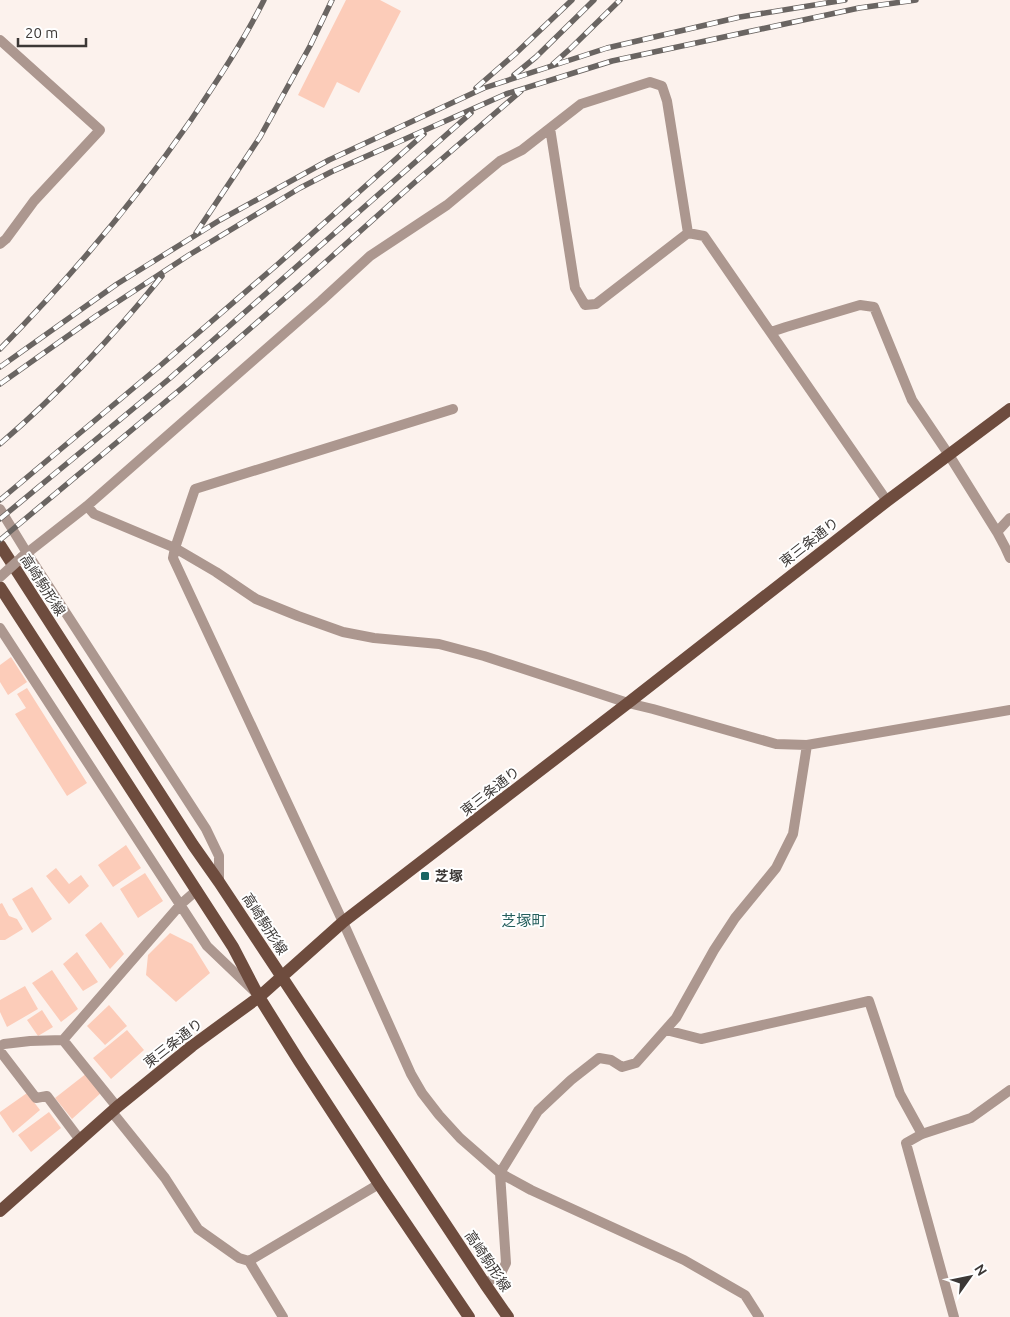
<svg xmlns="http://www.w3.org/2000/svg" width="1010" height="1317" font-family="Ubuntu,'Noto Sans JP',sans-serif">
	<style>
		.building { fill: #fcccb9 }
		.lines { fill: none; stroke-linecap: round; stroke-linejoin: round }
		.service { stroke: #ac978f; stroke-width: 10 }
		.minor { stroke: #ac978f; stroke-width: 10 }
		.primary { stroke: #6e4c3e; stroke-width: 12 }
		.rail-casing { stroke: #6a6562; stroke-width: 5.5 }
		.rail { stroke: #fff; stroke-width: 4; stroke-dasharray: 11; stroke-linecap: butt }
		.minor-bridge { stroke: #ac978f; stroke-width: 10 }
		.poi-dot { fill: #176563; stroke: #fff; stroke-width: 2 }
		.labels { text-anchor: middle; stroke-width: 4; stroke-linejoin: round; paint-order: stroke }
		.street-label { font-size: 14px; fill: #3c3836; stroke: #fff }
		.poi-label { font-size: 14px; font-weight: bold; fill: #3c3836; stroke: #fff; text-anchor: start }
		.neighbourhood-label { font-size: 15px; fill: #245e5c; stroke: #fff }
	</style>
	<rect width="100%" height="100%" fill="#fcf2ed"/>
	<path class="building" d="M346 0H380L401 11 359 93 337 82 324 108 298 95Z
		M11 657 27 682 8 695 0 682V665Z
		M27 688 87 783 67 796 15 714 26 708 17 694Z
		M126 845 141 868 113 887 98 865Z
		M56 868 69 884 81 875 89 886 69 904 46 876Z
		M145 873 163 901 138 918 120 889Z
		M32 887 52 919 32 933 12 899Z
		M2 903 9 916 17 919 23 929 5 940H0V904Z
		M101 922 124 954 110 969 85 935Z
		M170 933 192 944 210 973 176 1002 146 975 148 955Z
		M77 952 98 982 83 991 63 964Z
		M52 970 78 1009 61 1022 32 983Z
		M25 986 38 1009 7 1027 0 1012V1000Z
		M109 1005 127 1026 105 1045 87 1026Z
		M42 1010 53 1027 38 1036 27 1020Z
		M127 1030 144 1050 111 1079 93 1058Z
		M87 1073 102 1092 72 1119 55 1098Z
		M27 1093 40 1110 13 1133 0 1114V1112Z
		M49 1112 61 1128 31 1152 18 1135Z"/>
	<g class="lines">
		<path class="service" d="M0 40 100 130 34 201 6 239 0 244
			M0 509 27 553"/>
		<path class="minor" d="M550 128 575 288 585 305 596 304 688 233 704 236 887 501
			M771 332 786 327 860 305 874 307 912 400 949 455 997 532 1005 547 1010 558
			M453 409 195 489 175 548 173 558 343 922 411 1074 422 1093 439 1115 460 1138 500 1173 531 1190 684 1260 745 1295 759 1317
			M87 506 94 514 175 548 216 572 256 599 298 616 343 632 374 638 439 644 484 656 628 703 653 709 776 744 807 745 1010 710
			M997 532 1010 518
			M27 553 206 829 219 856V882
			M22 557 87 506 321 301 370 256 447 205 500 161 522 150 581 104 650 82 662 86 667 101 688 233
			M0 628 207 946 254 991
			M666 1030 701 1039 869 1001 900 1094 922 1134
			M63 1040 117 1107
			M0 1046 4 1044 30 1041 63 1040 181 904 197 890
			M0 1051 36 1098 47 1096 80 1140
			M112 1112 165 1178 198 1229 239 1258 249 1261 283 1317
			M249 1261 379 1184
			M485 1284 501 1273 506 1263 500 1173 538 1111 571 1080 599 1058 611 1060 622 1067 636 1063 676 1018 714 950 735 918 776 868 793 834 807 745
			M954 1317 906 1143 922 1134 971 1118 1010 1090"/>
		<path class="primary" d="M0 545 193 845 219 882 485 1284 508 1317
			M0 587 233 947 259 997 299 1061 379 1184 469 1317
			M0 1211 117 1107 192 1046 259 997 343 922 628 703 887 501 1010 409"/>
		<g class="rail-casing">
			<path id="rail" d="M553 64 571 48 620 0
				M514 75 536 57 594 0
				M476 88 514 55 572 0
				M196 233 260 137 310 46 332 0
				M0 349C70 278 134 202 191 120 217 81 243 42 264 0
				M0 367 117 284 220 220 329 160 484 88 607 48 740 17 845 0
				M0 384 96 316 189 255 300 188 331 172 506 94 612 61 859 8 916 0
				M0 444C59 393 113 337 162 276
				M0 500 161 365 278 264 424 134
				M0 519 169 379 471 113
				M0 540 182 388 300 285 414 183 521 91"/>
		</g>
		<use href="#rail" class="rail"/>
		<path class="minor-bridge" d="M0 577 22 557"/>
	</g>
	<rect class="poi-dot" x="420" y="871" width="10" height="10" rx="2.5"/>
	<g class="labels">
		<g class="street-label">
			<text transform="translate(809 542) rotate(-38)" y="5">東三条通り</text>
			<text transform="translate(43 585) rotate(57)" y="5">高崎駒形線</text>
			<text transform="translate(490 791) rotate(-38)" y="5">東三条通り</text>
			<text transform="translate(265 924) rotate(57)" y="5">高崎駒形線</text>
			<text transform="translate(173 1043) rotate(-38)" y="5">東三条通り</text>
			<text transform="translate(488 1261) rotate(56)" y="5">高崎駒形線</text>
		</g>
		<g class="poi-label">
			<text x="435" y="881">芝塚</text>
		</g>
		<g class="neighbourhood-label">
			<text x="524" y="926">芝塚町</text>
		</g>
	</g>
	<g transform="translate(970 1277) rotate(57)" stroke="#ffffff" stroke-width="4" paint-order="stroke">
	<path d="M0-4L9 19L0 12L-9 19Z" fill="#3c3836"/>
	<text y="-8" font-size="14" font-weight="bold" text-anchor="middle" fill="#3c3836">N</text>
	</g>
	<path d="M18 38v8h68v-8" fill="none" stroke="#3c3836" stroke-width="2.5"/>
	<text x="25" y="38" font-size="15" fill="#3c3836" stroke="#ffffff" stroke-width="4" paint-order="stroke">20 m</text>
</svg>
